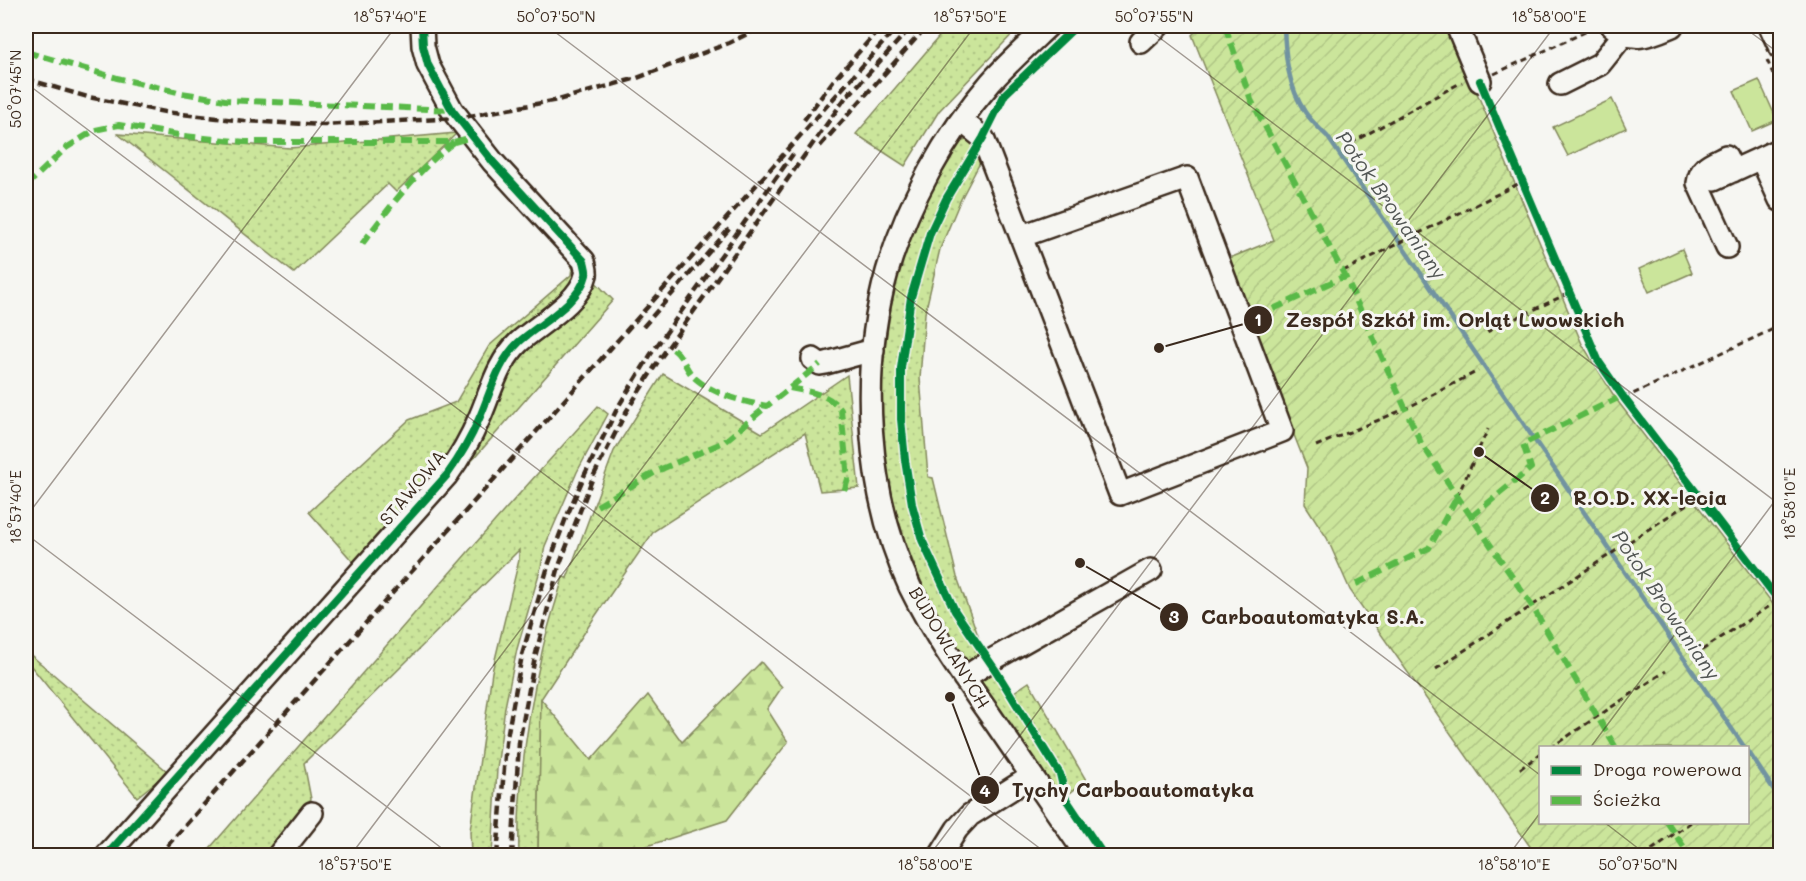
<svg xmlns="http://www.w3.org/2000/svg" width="1806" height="881" font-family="Mali,sans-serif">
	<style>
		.grass { fill: url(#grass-dots); stroke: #83885c; stroke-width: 1.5 }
		.forest { fill: url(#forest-firs); stroke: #83885c; stroke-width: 1.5 }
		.park { fill: #cbe59b; stroke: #83885c; stroke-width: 1.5 }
		.garden { fill: url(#garden-furrows); stroke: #83885c; stroke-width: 1.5; fill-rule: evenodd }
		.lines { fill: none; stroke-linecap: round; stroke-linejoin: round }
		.stream { stroke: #7193a0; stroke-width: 4.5 }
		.minor-casing { stroke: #3b2a1e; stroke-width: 26 }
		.path { stroke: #3b2a1e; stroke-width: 3; stroke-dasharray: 6 4.5; stroke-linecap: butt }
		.minor { stroke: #f6f6f2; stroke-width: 21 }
		.rail { stroke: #3b2a1e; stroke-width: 4.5; stroke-dasharray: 9 4.5; stroke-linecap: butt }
		.quiet { stroke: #58b947; stroke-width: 6; stroke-dasharray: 12 6; stroke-linecap: butt }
		.cycleway-casing { stroke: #f6f6f2; stroke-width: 11 }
		.cycleway { stroke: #00873e; stroke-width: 8 }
		.ticks { fill: none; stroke: #3b2a1e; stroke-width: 1.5; stroke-opacity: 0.45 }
		.labels { text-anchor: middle; stroke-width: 6; stroke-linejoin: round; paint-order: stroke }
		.street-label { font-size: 18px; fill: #3b2a1e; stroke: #f6f6f2 }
		.water-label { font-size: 20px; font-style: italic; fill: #525654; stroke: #f6f6f2 }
		.leader { fill: none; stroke: #3b2a1e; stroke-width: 2 }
		.callout-dot { fill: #3b2a1e; stroke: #f6f6f2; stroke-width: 2 }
		.mark-label { font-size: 18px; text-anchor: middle; font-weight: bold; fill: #fff }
		.callout-label { font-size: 20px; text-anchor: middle; font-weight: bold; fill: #3b2a1e; stroke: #f6f6f2; stroke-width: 6; stroke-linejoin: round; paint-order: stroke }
		.neatline { fill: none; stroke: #3b2a1e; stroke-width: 2 }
		.ticks-label { font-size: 15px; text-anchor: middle; fill: #3b2a1e }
	</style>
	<defs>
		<pattern id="grass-dots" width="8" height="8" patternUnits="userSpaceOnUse" patternTransform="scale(1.5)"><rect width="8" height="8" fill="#cbe59b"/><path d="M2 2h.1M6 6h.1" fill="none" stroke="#afc585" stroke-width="1.8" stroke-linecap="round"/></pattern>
		<pattern id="forest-firs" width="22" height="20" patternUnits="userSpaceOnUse" patternTransform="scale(1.5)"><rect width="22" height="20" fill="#cbe59b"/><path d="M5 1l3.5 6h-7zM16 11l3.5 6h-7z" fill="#afc585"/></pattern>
		<pattern id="garden-furrows" width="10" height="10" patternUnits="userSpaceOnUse" patternTransform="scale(1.5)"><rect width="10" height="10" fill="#cbe59b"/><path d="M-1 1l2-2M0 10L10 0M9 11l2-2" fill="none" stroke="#afc585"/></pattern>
	</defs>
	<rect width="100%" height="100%" fill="#f6f6f2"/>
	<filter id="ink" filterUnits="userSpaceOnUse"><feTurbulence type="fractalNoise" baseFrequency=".0167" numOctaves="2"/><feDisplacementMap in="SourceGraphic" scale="12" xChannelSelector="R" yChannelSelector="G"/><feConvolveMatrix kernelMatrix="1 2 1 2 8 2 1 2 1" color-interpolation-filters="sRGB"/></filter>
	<g filter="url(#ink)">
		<path class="grass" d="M948 26H1020L939 111 905 166 856 134Z
			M457 133 396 192 388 184 294 273 118 134 290 148Z
			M970 139 985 153 960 201 940 249 925 313 920 378 928 477 933 478 957 577 985 655 1011 694 1029 682 1086 780 1060 801C1032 749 992 704 961 654 895 552 869 446 888 326 893 293 900 260 914 229 922 211 946 151 961 142 964 140 967 140 970 139Z
			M573 259 613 300 456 479 436 470 355 564 309 512 409 420 456 402 489 346 571 275Z
			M663 374 762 433 847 375 859 488 820 491 805 433 654 531 594 618 541 699 538 855 519 856C517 790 527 721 541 657 546 630 556 604 563 577L567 578 614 451Z
			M598 406 608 414 577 472 545 546 541 567 517 649 505 707 497 769 492 855H471L470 831 492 672 519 560V550L304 763 311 799 263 855 203 856 495 521Z
			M26 651 168 772 137 797 26 660Z"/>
		<path class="forest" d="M761 662 782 687 767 709 788 742 727 820 619 855H538L541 699 591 760 648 695 682 742Z"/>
		<path class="park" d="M1759 80 1777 120 1752 131 1734 91Z
			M1612 99 1626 128 1568 156 1553 127Z
			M1682 249 1692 273 1649 292 1639 269Z"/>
		<path class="garden" d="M1201 26H1449L1582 344 1616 399 1780 613V855H1536L1350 590 1327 538 1305 504 1307 468 1225 260 1274 240 1192 35ZM1540 748H1748V822H1540Z"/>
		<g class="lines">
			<path class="stream" d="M1284 26C1285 56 1288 86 1305 112 1311 121 1320 129 1327 136L1745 748
				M1748 751 1780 799"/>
			<g class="minor-casing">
				<path id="minor" d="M1048 26C1029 44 1009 62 991 82 945 135 907 204 887 272 859 372 866 493 910 587 932 632 961 674 990 715 1022 762 1055 809 1087 856
					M1457 26 1480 81
					M1612 26C1632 44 1651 35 1672 26
					M1770 26 1780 48
					M1141 42 1158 26
					M1560 84 1600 64 1624 34
					M962 121 983 138 1120 494 1282 431 1187 178 1022 236
					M1780 149 1761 158 1780 200
					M1715 179 1761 158
					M1727 247 1698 183C1700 166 1712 163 1726 156L1733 171
					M813 359 820 364 826 363 873 350
					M964 678 990 661 1151 570
					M106 856 447 475C460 457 471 438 479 419 491 392 497 363 519 342 539 324 580 302 586 275 587 271 585 266 584 261L493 162 452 110 428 65 423 46 422 26
					M278 856 312 813
					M940 856 957 829 970 815 1032 776"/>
			</g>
			<path class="path" d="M1299 30 1308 26
				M1767 60 1780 90
				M1494 74 1594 28
				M1351 143 1462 82
				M1343 271 1522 182
				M1487 332 1569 293
				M1624 398 1780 326
				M1316 446 1405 409 1478 371
				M1457 497 1488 429
				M1702 650 1779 600
				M1436 669 1699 496
				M1550 748 1666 671
				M1520 769 1540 754
				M1643 856 1691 822"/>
			<use href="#minor" class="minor"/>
			<path class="rail" d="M26 79 88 97 165 112 244 121 324 125 458 118 558 100 637 78 729 43 763 26
				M848 96 912 26
				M804 120 833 81 882 26
				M820 146 927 26
				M643 327 730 228
				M158 856 898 26
				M497 856 506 743 522 655 549 563 566 518 585 474 618 407 651 354 793 154
				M512 856 519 743 535 657 559 566 593 477 626 412 659 360 851 90"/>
			<path class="quiet" d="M1225 26 1251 100 1345 276 1421 443 1532 606 1616 748
				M26 52 117 78 182 93 225 100 452 110
				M26 186 66 148 95 130 119 125 184 136 245 142H454L472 137
				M362 244C390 207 416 171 454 142
				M1273 309 1345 276
				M673 349C684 357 686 371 696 379 715 395 744 402 767 406L820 364
				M790 388C809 392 829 393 841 410L848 479 843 495
				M597 506 659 470 724 442 767 406
				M1471 517 1531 468 1523 444 1622 396
				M1356 584 1429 548 1457 497
				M1667 822 1690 856"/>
			<g class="cycleway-casing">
				<path id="cycleway" d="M1076 26 1005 94 983 138 946 199 930 233 911 297 901 368V419L905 460 912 504 922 540 955 611 996 671 1053 763 1060 774 1066 799 1104 856
					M1480 81 1599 362 1624 398 1780 602
					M106 856 447 475C460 457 471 438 479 419 491 392 497 363 519 342 539 324 580 302 586 275 587 271 585 266 584 261L493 162 452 110 428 65 423 46 422 26"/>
			</g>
			<use href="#cycleway" class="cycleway"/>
		</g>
	</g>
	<path class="ticks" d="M547 26 1540 775M1144 26 1780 505M1742 26 1780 54M26 83 1050 856M26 517 396 26M26 534 452 856M1590 748 1780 494M1604 822 1648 856M350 856 975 26M929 856 1555 26M1508 856 1540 813"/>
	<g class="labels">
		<g class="street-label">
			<text transform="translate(413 488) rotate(-50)" y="6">STAWOWA</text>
			<text transform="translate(949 648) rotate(59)" y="6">BUDOWLANYCH</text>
		</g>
		<g class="water-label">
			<text transform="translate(1391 205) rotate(55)" y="7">Potok Browaniany</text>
			<text transform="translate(1666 605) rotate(56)" y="7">Potok Browaniany</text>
		</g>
	</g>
	<path class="leader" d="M1159 348L1258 320M1479 452L1545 498M1080 563L1174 617M950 697L985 790"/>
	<g class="callout-dot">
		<circle cx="1159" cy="348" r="6"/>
		<circle cx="1479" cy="452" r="6"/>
		<circle cx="1080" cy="563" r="6"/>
		<circle cx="950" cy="697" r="6"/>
		<circle cx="1258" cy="320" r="15"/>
		<circle cx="1545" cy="498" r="15"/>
		<circle cx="1174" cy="617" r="15"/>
		<circle cx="985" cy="790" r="15"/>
	</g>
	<g class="mark-label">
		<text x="1258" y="326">1</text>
		<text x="1545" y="504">2</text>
		<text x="1174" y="623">3</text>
		<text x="985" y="797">4</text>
	</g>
	<g class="callout-label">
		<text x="1455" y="327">Zespół Szkół im. Orląt Lwowskich</text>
		<text x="1650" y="505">R.O.D. XX-lecia</text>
		<text x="1313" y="624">Carboautomatyka S.A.</text>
		<text x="1133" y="797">Tychy Carboautomatyka</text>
	</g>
	<rect width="1806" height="881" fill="none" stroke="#f6f6f2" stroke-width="66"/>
	<rect x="1539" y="746" width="210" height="78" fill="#f6f6f2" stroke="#aba49d" stroke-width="1.5"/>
	<rect x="1551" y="766" width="30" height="9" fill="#00873e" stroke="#aba49d" stroke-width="1.5"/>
	<text x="1593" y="776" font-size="18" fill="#3b2a1e">Droga rowerowa</text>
	<rect x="1551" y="796" width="30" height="9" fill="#58b947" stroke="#aba49d" stroke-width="1.5"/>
	<text x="1593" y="806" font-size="18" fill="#3b2a1e">Ścieżka</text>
	<rect x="33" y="33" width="1740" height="815" class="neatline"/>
	<g class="ticks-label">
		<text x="390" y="22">18°57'40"E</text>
		<text x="556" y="22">50°07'50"N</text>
		<text x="970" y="22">18°57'50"E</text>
		<text x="1154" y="22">50°07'55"N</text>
		<text x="1549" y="22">18°58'00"E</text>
		<text transform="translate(16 89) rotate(-90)" y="5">50°07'45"N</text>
		<text transform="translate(1790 504) rotate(-90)" y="5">18°58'10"E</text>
		<text transform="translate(16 507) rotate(-90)" y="5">18°57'40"E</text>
		<text x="355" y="870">18°57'50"E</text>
		<text x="935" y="870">18°58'00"E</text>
		<text x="1514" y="870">18°58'10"E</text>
		<text x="1638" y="870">50°07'50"N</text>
	</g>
</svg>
